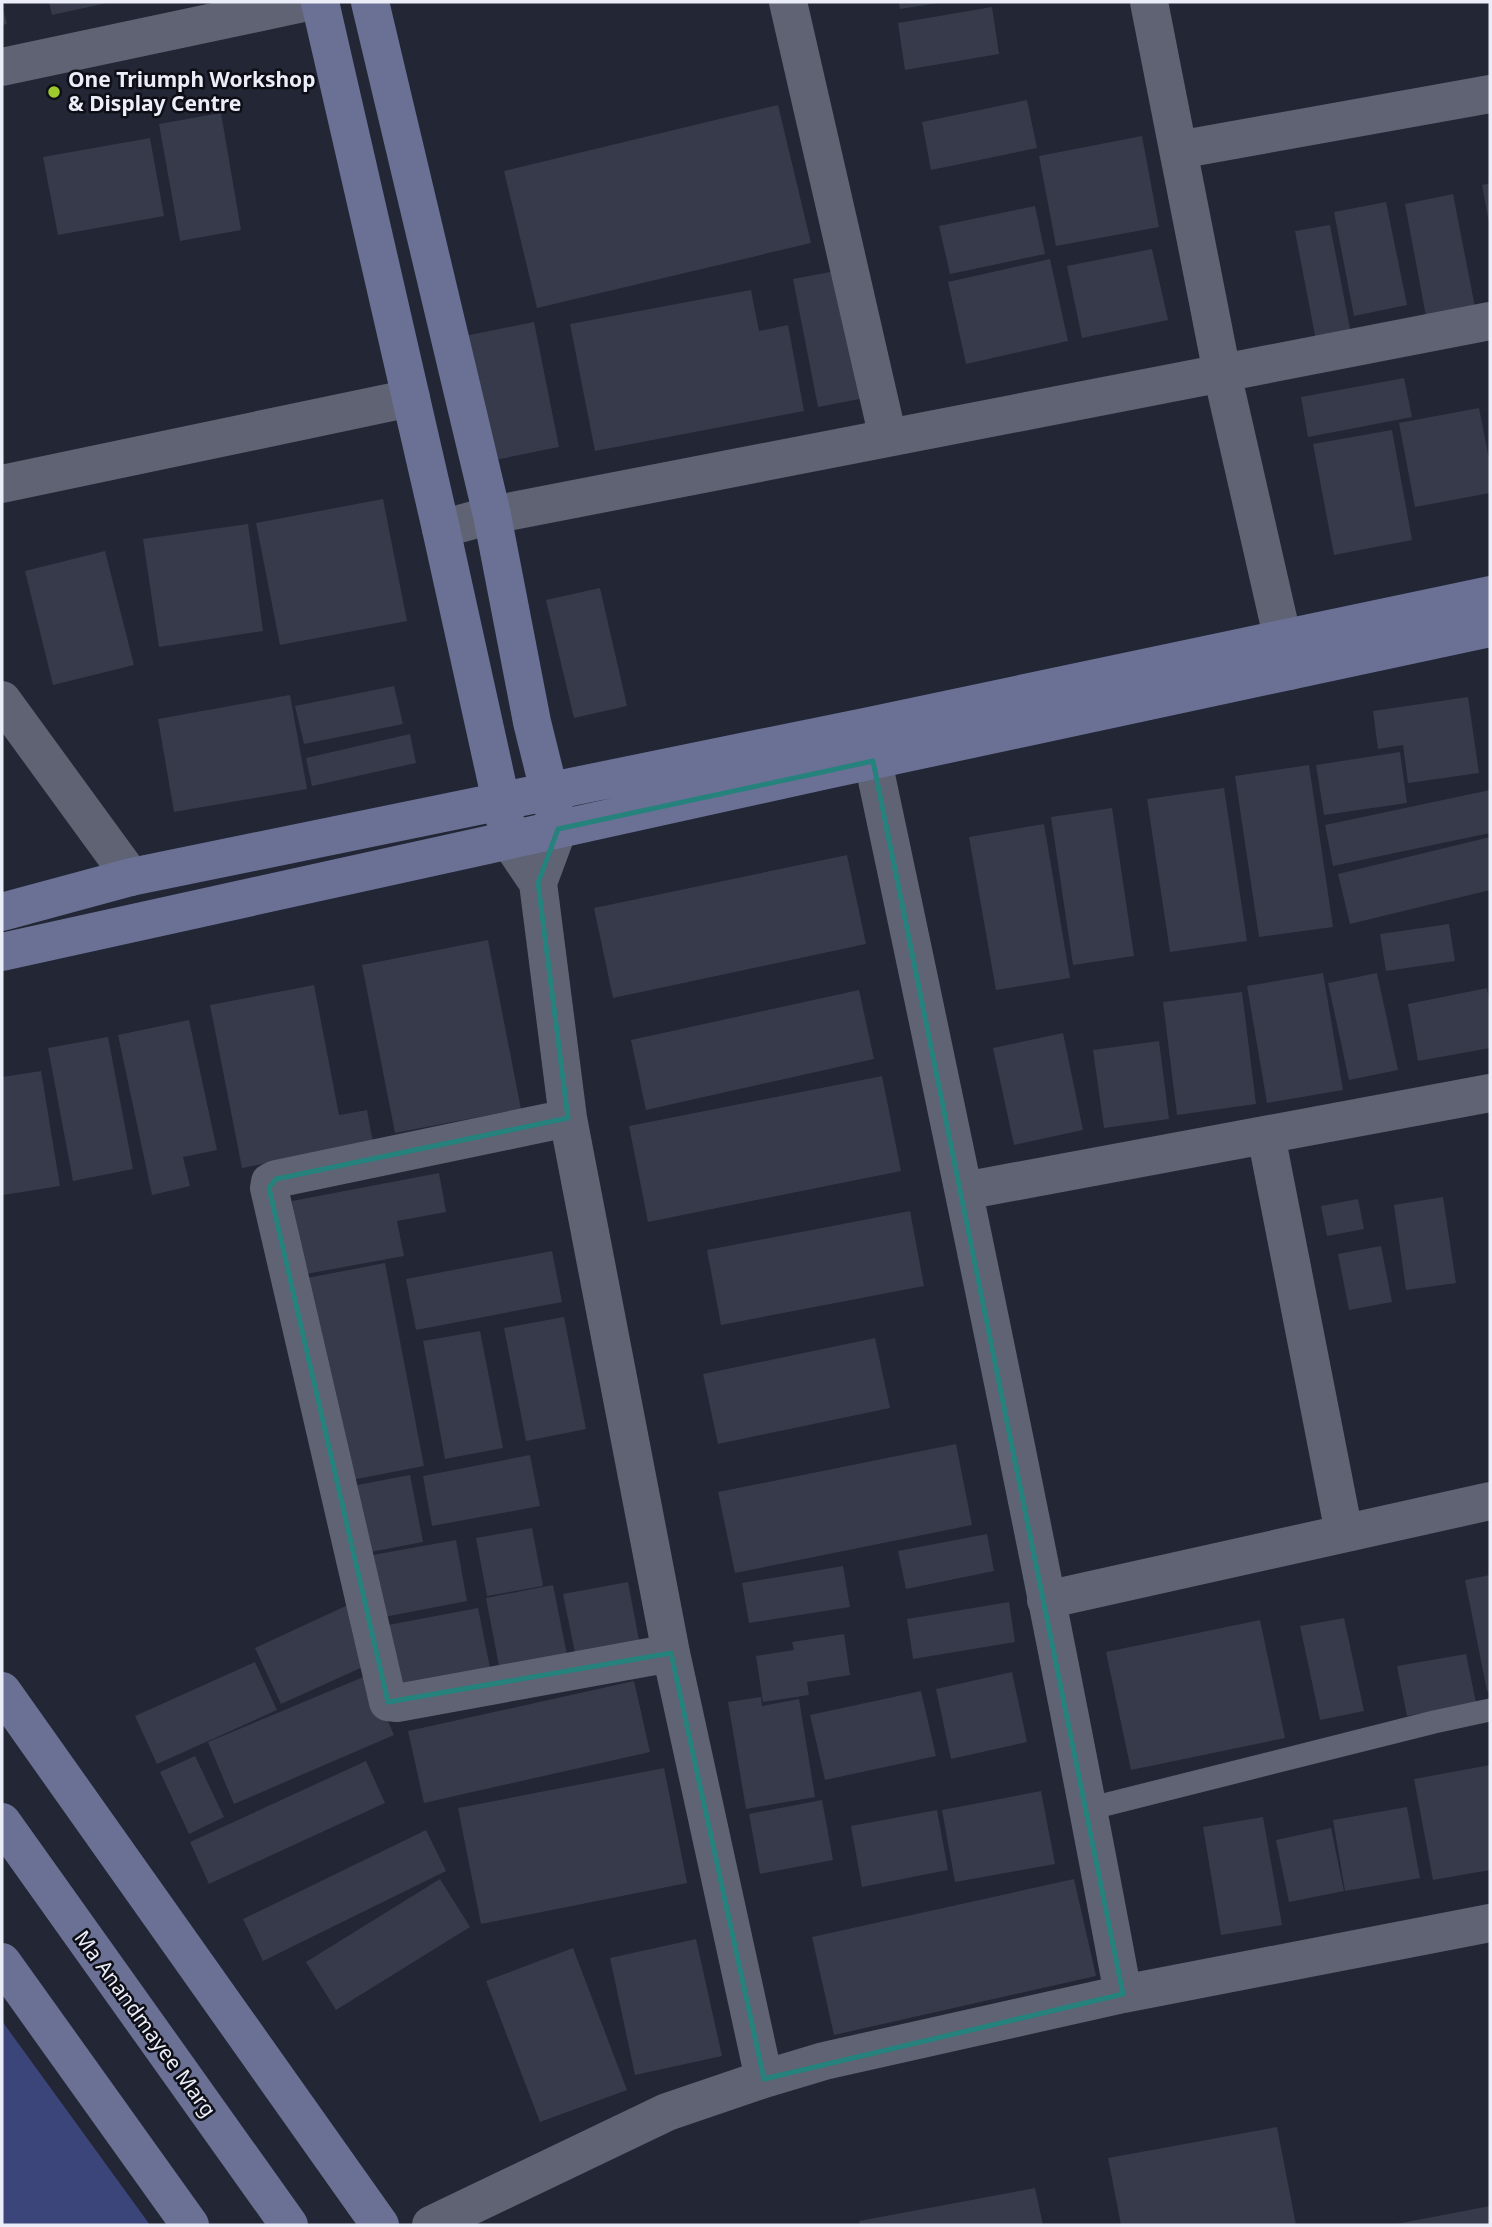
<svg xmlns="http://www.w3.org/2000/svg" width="1492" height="2227" font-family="'Noto Sans',sans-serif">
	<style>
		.green { fill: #3c457a }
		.building { fill: #363a4a }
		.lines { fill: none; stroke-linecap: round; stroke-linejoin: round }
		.lane { stroke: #5f6374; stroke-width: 23 }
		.street { stroke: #5f6374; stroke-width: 38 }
		.secondary { stroke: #6a7195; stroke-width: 38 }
		.marked { fill: none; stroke: #25827c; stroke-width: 5; stroke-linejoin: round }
		.poi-dot { fill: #9eca2e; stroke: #0e0f16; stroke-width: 2.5 }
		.labels { text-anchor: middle; stroke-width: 5; stroke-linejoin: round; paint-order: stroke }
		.poi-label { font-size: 21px; font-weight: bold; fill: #ebeef8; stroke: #0e0f16; text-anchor: start }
		.street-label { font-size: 21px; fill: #ebeef8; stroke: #0e0f16 }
	</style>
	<rect width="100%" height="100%" fill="#222635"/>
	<path class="green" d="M2 2021 150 2225H2Z"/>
	<path class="building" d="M49 2H107V3L52 15Z
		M899 2H939V3L900 9Z
		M2 5 7 24 2 25Z
		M992 7 999 54 905 70 898 23Z
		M1027 100 1037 148 931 170 922 122Z
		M778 105 811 243 537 308 504 171Z
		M221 113 241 230 180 241 159 124Z
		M1142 136 1159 227 1056 246 1039 156Z
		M150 138 164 216 58 235 43 157Z
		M1490 183V223H1489L1482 185Z
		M1453 194 1476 312 1427 322 1405 204Z
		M1386 202 1407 305 1354 316 1334 212Z
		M1035 206 1045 254 950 274 939 226Z
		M1330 225 1352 339 1317 346 1295 231Z
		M1152 249 1168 320 1082 338 1067 266Z
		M1050 259 1068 341 966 364 948 282Z
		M846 269 870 397 818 407 793 279Z
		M751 290 759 331 788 325 804 411 595 451 570 324Z
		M534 322 559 447 490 461 465 336Z
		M1404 378 1412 417 1308 437 1301 397Z
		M1479 408 1490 464V493L1415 507 1399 423Z
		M1392 430 1412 540 1334 555 1313 444Z
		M383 499 407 621 280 645 256 523Z
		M248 524 263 631 159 647 143 539Z
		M105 551 134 665 53 685 25 571Z
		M600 588 627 706 574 718 546 600Z
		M394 686 403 724 304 744 295 706Z
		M290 695 307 789 174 812 158 719Z
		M1468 697 1479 773 1408 783 1403 745 1378 749 1373 711Z
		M410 734 416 763 312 786 306 758Z
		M1400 752 1407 803 1324 815 1316 765Z
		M1309 765 1333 927 1259 937 1235 776Z
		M1224 788 1247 941 1170 952 1147 799Z
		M1490 790V833L1333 866 1325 825Z
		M1112 808 1134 956 1073 965 1051 817Z
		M1044 824 1070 978 996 990 969 837Z
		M1490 837V890L1350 924 1338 874Z
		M847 855 866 944 613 998 594 908Z
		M1449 924 1455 961 1386 971 1380 934Z
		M488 940 521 1109 395 1133 362 965Z
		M1323 973 1343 1090 1267 1103 1247 986Z
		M1377 973 1398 1070 1349 1080 1328 983Z
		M314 985 339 1115 367 1110 375 1153 282 1160 242 1168 210 1005Z
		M1487 988 1490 1007V1048L1418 1061 1408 1004Z
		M859 990 874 1059 646 1110 631 1040Z
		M1242 992 1256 1104 1177 1115 1163 1002Z
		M189 1020 217 1150 183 1157 190 1186 152 1195 118 1035Z
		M1063 1033 1083 1130 1014 1145 993 1048Z
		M108 1037 133 1169 73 1181 48 1048Z
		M1159 1041 1169 1119 1104 1128 1093 1050Z
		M41 1071 60 1186 3 1195 2 1077Z
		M882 1076 901 1171 648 1222 629 1126Z
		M439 1173 446 1212 397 1221 404 1256 306 1274 292 1201Z
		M1443 1197 1456 1283 1406 1290 1394 1205Z
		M1358 1199 1364 1229 1327 1236 1321 1206Z
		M910 1211 924 1286 721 1325 707 1250Z
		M1381 1246 1392 1302 1349 1310 1338 1254Z
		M552 1251 562 1302 416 1330 406 1279Z
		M385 1263 424 1466 346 1481 307 1278Z
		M564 1317 586 1429 526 1441 504 1328Z
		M480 1331 503 1448 445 1459 423 1341Z
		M875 1338 890 1408 718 1444 703 1374Z
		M956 1444 972 1525 735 1573 718 1492Z
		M530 1455 540 1506 432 1526 423 1476Z
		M410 1475 423 1542 365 1553 352 1486Z
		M532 1528 543 1586 487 1596 476 1538Z
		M987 1534 994 1571 906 1589 898 1551Z
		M456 1540 467 1601 379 1618 367 1556Z
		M843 1566 850 1607 749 1623 742 1583Z
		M1490 1575V1691H1487L1465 1580Z
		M628 1582 641 1651 577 1663 563 1594Z
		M553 1585 570 1670 502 1682 486 1598Z
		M1009 1602 1015 1642 913 1659 907 1619Z
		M350 1604 376 1661 281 1704 255 1648Z
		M478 1608 491 1673 395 1692 383 1626Z
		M1344 1618 1364 1711 1320 1720 1300 1626Z
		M1260 1620 1285 1738 1131 1770 1106 1652Z
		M844 1634 850 1675 807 1682 809 1695 763 1702 756 1656 794 1650 792 1642Z
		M1466 1654 1476 1703 1407 1716 1397 1666Z
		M255 1662 277 1710 157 1764 135 1716Z
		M1012 1672 1027 1742 951 1759 936 1689Z
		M368 1675 394 1735 234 1804 208 1742Z
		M634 1681 650 1752 424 1803 408 1731Z
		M921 1691 936 1756 825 1780 810 1715Z
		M761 1697 762 1706 799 1699 815 1797 746 1809 728 1702Z
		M195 1756 224 1817 189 1834 160 1772Z
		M366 1761 385 1803 209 1884 190 1842Z
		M1490 1765V1870L1433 1880 1414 1779Z
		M664 1768 687 1883 481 1924 458 1808Z
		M1041 1791 1055 1864 955 1882 942 1810Z
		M822 1800 833 1860 760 1874 749 1814Z
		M1407 1807 1420 1878 1345 1891 1333 1820Z
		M937 1810 948 1870 862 1887 851 1826Z
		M1263 1817 1282 1925 1221 1935 1203 1827Z
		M1331 1828 1344 1891 1289 1902 1276 1840Z
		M426 1830 446 1871 263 1961 243 1919Z
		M440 1879 470 1927 336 2010 306 1962Z
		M1074 1879 1096 1976 834 2035 812 1937Z
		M696 1939 722 2056 635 2075 610 1958Z
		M573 1948 627 2090 540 2122 486 1981Z
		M1277 2127 1296 2225H1121L1108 2158Z
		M1035 2188 1043 2225H860L859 2221Z
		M1490 2206V2225H1397L1396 2224Z"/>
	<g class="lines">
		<path class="lane" d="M1088 1809 1434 1722 1490 1710"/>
		<path class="street" d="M788 2 888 438
			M1149 2 1222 373 1290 671
			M2 67 308 2
			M1178 150 1490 94
			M2 484 411 398
			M441 529 492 515 1490 321
			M2 700 131 877
			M873 761C960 1171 1046 1581 1123 1994
			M509 840 538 883 558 829
			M538 883 568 1118 671 1653 764 2079
			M568 1118 276 1179 270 1182 269 1188 388 1702 397 1703 671 1653
			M1266 1135 1344 1533
			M964 1191 1490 1093
			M1046 1600 1490 1501
			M431 2225 667 2112 764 2079 824 2061 1123 1994 1490 1923"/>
		<path class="secondary" d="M320 2 441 529 506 824
			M370 2 492 515 532 722 555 815
			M2 912 131 877 869 726 1490 595
			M2 952 827 770 1490 628
			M2 1691 380 2225
			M2 1822 289 2225
			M2 1962 190 2225"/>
	</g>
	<path class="marked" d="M873 761 1123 1994 764 2079 671 1653 388 1702 269 1188 276 1179 568 1118 538 883 558 829Z"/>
	<circle class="poi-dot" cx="54" cy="92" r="7"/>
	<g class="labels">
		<g class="poi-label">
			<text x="68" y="87">One Triumph Workshop<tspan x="68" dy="24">&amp; Display Centre</tspan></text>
		</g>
		<g class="street-label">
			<text transform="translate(145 2024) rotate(54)" y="7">Ma Anandmayee Marg</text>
		</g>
	</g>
	<rect width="1492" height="2227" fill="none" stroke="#ebeef8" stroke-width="7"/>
</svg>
